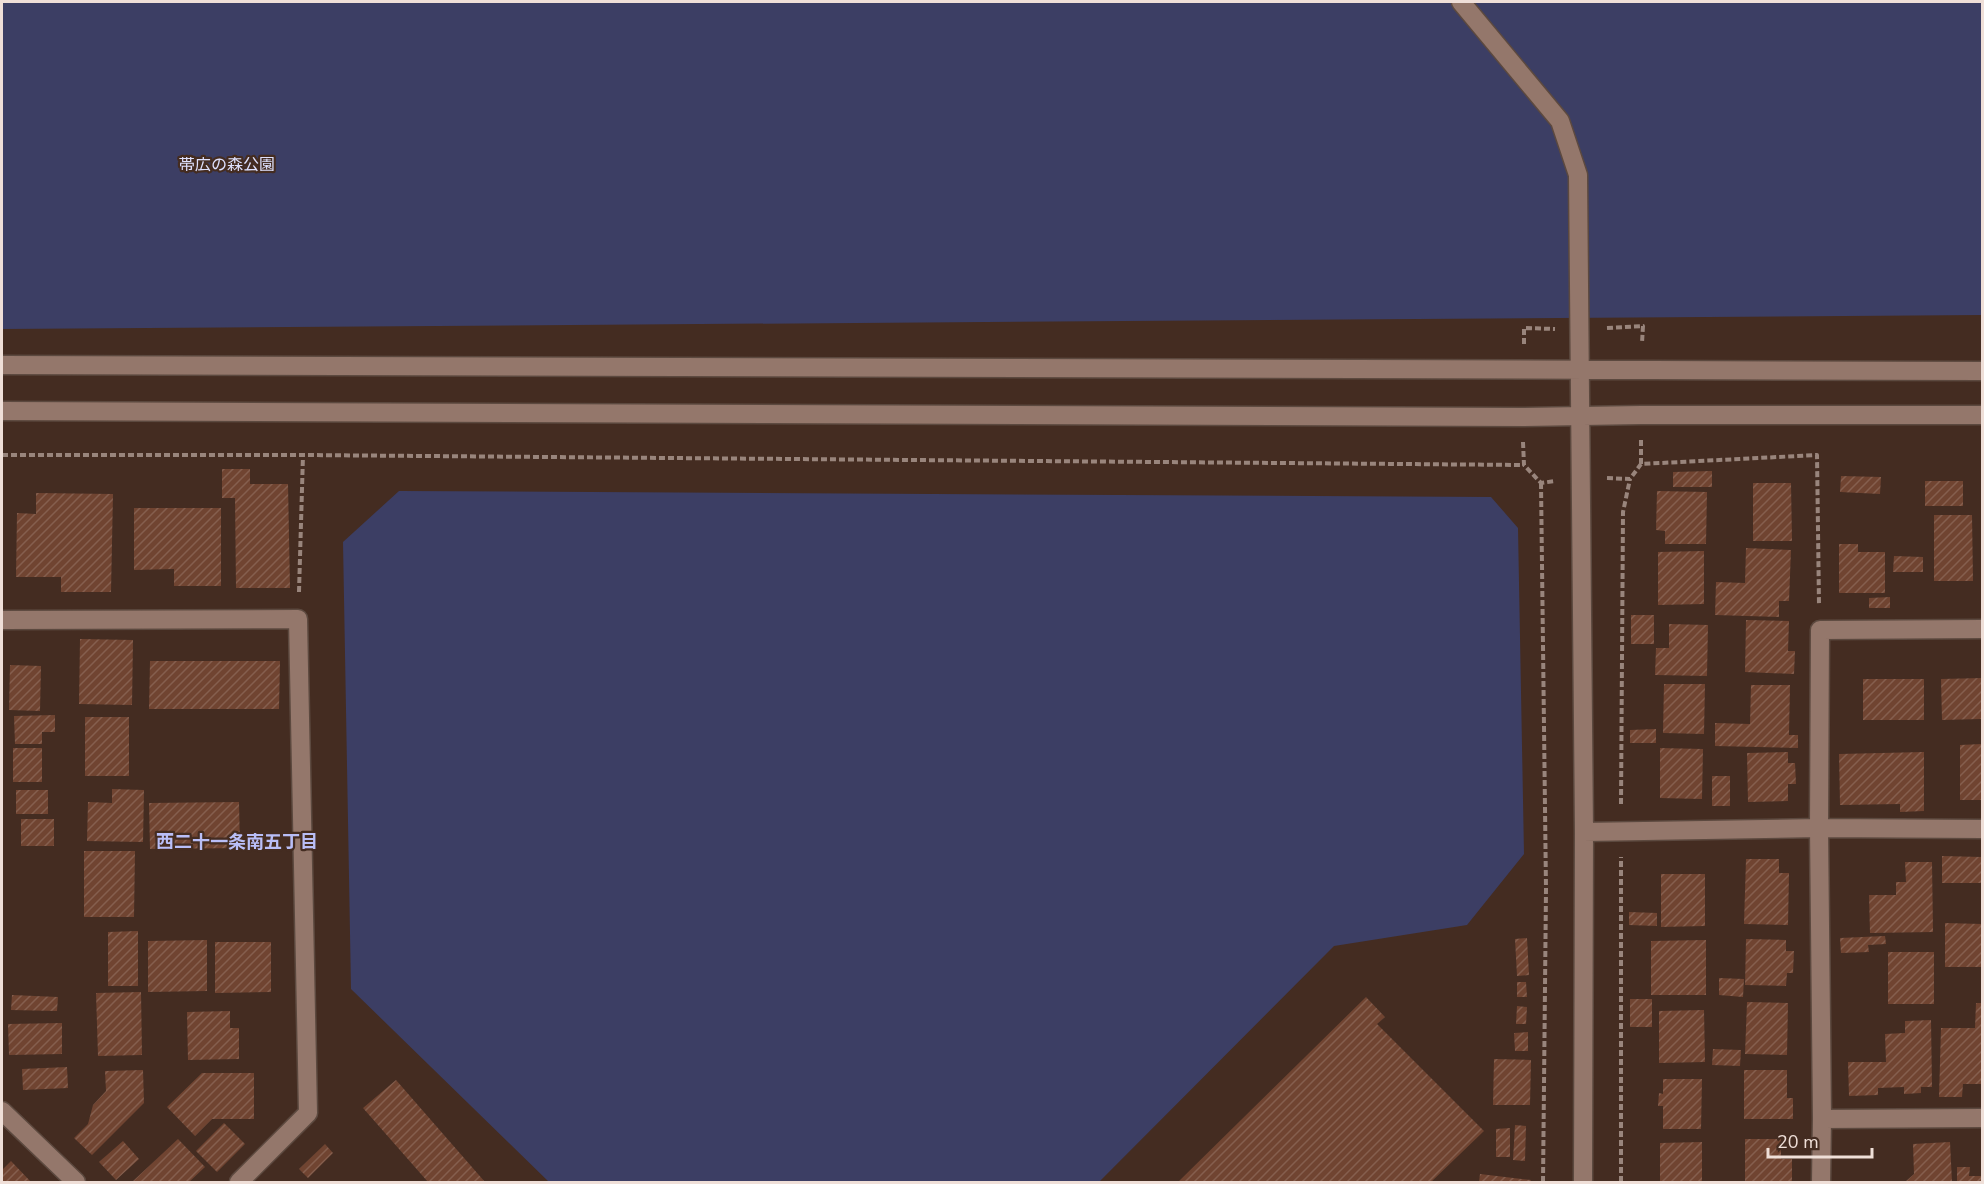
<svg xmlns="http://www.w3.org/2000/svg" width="1984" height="1184" font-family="'Nunito Sans','Noto Sans JP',sans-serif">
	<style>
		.park { fill: #3c3e64 }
		.building { fill: url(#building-hatch) }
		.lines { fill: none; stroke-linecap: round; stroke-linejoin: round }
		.minor-casing { stroke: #5c493f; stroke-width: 21 }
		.path { stroke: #99857c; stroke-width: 4; stroke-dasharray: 6 3; stroke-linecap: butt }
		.minor { stroke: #94776b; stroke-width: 18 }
		.labels { text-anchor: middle; stroke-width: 4.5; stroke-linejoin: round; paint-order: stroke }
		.park-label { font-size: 16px; fill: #dee1fe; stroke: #442c21 }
		.neighbourhood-label { font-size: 18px; font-weight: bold; fill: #b9bef7; stroke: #442c21 }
	</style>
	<defs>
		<pattern id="building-hatch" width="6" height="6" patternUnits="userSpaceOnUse" patternTransform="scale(1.5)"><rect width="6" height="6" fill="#704431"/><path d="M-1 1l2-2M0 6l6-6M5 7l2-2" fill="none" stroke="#855f4e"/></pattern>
	</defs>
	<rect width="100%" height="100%" fill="#442c21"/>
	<path class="park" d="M2 2H1982V315L2 329Z
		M399 491 1491 497 1518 528 1524 854 1467 925 1334 946 1099 1182H549L351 989 343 542Z"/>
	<path class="building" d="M222 469H250V484H288L290 588H236L235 498H222Z
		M1712 471V487H1673V472Z
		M1841 476 1881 477 1880 494 1840 492Z
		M1925 481H1963V506H1925Z
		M1753 483H1791L1792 541H1753Z
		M1657 491 1707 492 1706 544H1665V531L1656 530Z
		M36 493 113 494 111 592H61V577H16L17 513 36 514Z
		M134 508H221V586H174V569L134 570Z
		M1934 515H1972L1973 581H1934Z
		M1839 544H1858V552H1885V593H1839Z
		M1746 548 1791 550 1789 601H1779V617L1715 615 1716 582 1745 583Z
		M1704 551V604L1658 605V552Z
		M1894 556 1923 557V572H1893Z
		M1890 597V608H1869V598Z
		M1631 615H1654V644H1631Z
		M1746 620 1789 621 1788 651H1795L1794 674 1745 672Z
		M1669 624 1708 625 1707 676 1655 675 1656 648H1669Z
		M80 639 133 640 132 705 79 704Z
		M150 661H280L279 709H149Z
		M10 665 41 666 40 711 9 710Z
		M1982 678V719L1942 720 1941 679Z
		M1863 679H1924V720H1863Z
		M1664 684H1705L1704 734 1663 733Z
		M1751 685H1790L1789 735H1798V748L1715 746V723L1750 724Z
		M55 715V732H42V744H15L14 716Z
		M85 717H129V776H85Z
		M1656 729V743H1630V730Z
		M1982 744V800H1960V745Z
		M13 748H42V782H13Z
		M1660 748 1703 749 1702 799 1660 798Z
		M1788 752V763H1795L1796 784H1788V801L1748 802 1747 753Z
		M1924 752V811L1900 812V804L1840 805 1839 754Z
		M1712 776H1730V806H1712Z
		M112 789 144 790 143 842 87 841 88 802 112 803Z
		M16 790H48V814H16Z
		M239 802 240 848 150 849 149 803Z
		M21 819H54V846H21Z
		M84 851H135L134 917H84Z
		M1942 856 1982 857V883H1942Z
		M1746 859H1779V873H1789L1788 925 1744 924Z
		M1905 862H1932L1933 932 1870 933 1869 895H1896V882H1906Z
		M1661 874H1705V926L1661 927Z
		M1629 912 1657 913V926L1629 925Z
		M1945 923 1982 924V967H1945Z
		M138 931V986H108V932Z
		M1885 936 1886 944 1868 945 1869 952 1841 953 1840 938Z
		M1527 938 1529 975 1517 976 1515 939Z
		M1746 939 1786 940V951H1794L1793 973H1787L1786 986 1745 985Z
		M207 940V991L148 992V941Z
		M1706 940V995H1651V941Z
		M215 942H271V992L215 993Z
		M1888 952H1934V1004H1888Z
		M1719 978 1744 979 1743 997 1719 995Z
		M1517 982H1526L1527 997H1517Z
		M141 992 142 1055 98 1056 96 993Z
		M12 995 58 997 57 1011 11 1010Z
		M1366 997 1385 1017 1377 1024 1484 1131 1431 1182H1178Z
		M1630 999H1652V1027H1630Z
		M1747 1002 1788 1003 1787 1055 1745 1054Z
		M1976 1003H1982V1084H1963L1962 1097H1939L1941 1028H1975Z
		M1517 1006 1527 1007 1526 1024H1516Z
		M1704 1010 1705 1062 1659 1063V1011Z
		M230 1011V1028H239V1059L188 1060 187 1012Z
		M1931 1020 1932 1087H1921V1093L1904 1094V1087L1878 1088V1095L1849 1096 1848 1062H1886L1885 1034 1905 1033V1021Z
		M62 1023V1054L9 1055 8 1024Z
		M1528 1032V1051H1515L1514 1033Z
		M1713 1049 1741 1050 1740 1066 1712 1065Z
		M1494 1059 1531 1060 1530 1105H1493Z
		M67 1067 68 1088 23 1090 22 1069Z
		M143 1070 144 1103 92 1155 74 1138 88 1124 93 1105 106 1091 105 1071Z
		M1744 1070H1787V1098H1793V1119H1744Z
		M202 1073H254V1119H212L195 1136 167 1107Z
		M1663 1079H1702L1701 1129H1663V1106H1658L1659 1093 1663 1094Z
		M396 1080 485 1182H428L363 1108Z
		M224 1123 245 1144 217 1172 196 1151Z
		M1515 1125 1526 1126 1525 1161 1513 1160Z
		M1510 1128V1157H1496V1129Z
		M178 1139 205 1167 189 1182H132Z
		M1745 1139H1781V1159H1792V1182H1745Z
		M123 1141 139 1159 116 1180 99 1162Z
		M1702 1142V1182H1660V1143Z
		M1950 1142 1952 1182H1905L1914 1174 1913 1144Z
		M325 1144 333 1153 308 1178 299 1169Z
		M11 1161 31 1182H2V1170Z
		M1957 1167H1970L1969 1176H1982V1182H1957Z
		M1480 1174 1531 1180 1530 1182H1479Z"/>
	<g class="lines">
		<g class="minor-casing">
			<path id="minor" d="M1461 2 1560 121 1578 175 1584 832 1583 1182
				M2 365 1982 371
				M2 411 1522 417 1641 415H1982
				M2 620 298 619 308 1113 239 1182
				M1584 832 1819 828 1982 829
				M2 1111 76 1182
				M1822 1119 1982 1118
				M1821 1182 1822 1119 1819 828 1820 630 1982 629"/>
		</g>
		<path class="path" d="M1607 328 1643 326 1642 343
			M1524 344V328L1555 329
			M1641 440V464
			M1523 442 1524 465 1541 483 1555 481
			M2 455H303L1524 465
			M1607 478 1630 479 1641 464 1817 455 1819 605
			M1541 483 1546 889 1543 1182
			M299 592 303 455
			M1621 804 1623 512 1630 479
			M1621 1182V857"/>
		<use href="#minor" class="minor"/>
	</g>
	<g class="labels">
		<g class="park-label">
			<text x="227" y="170">帯広の森公園</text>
		</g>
		<g class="neighbourhood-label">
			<text x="237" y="848">西二十一条南五丁目</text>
		</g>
	</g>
	<rect width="1984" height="1184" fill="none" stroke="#efdfd8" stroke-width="6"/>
	<path d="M1768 1148v9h104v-9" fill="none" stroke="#efdfd8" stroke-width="3"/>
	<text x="1777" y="1148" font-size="18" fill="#efdfd8" stroke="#442c21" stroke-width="4.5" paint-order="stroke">20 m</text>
</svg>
